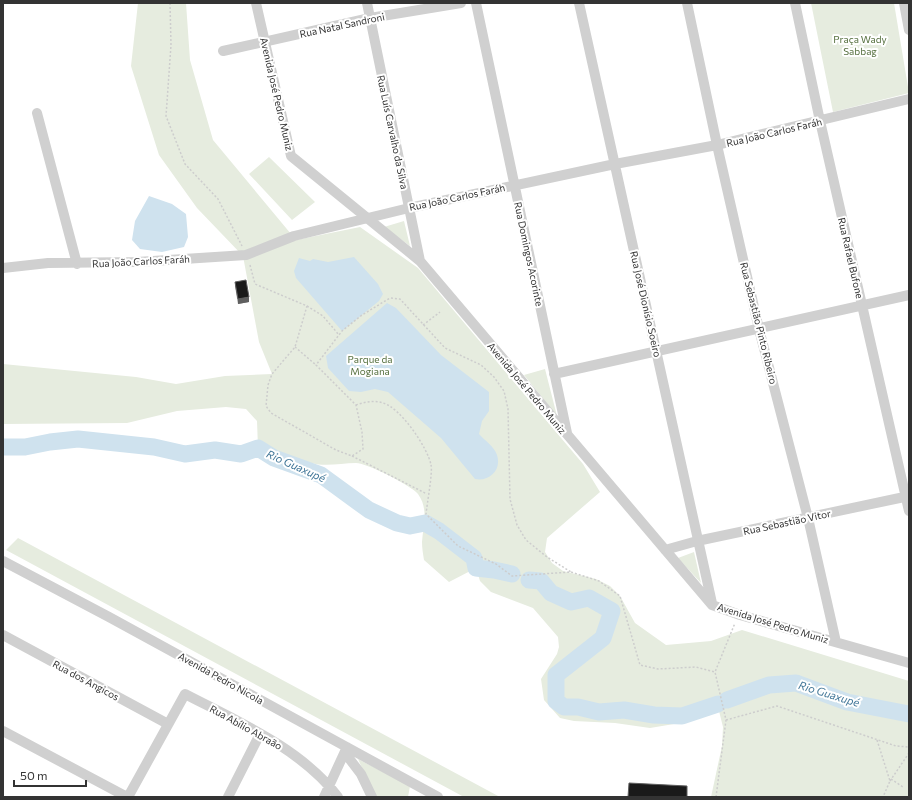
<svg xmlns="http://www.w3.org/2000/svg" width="912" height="800" font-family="Commissioner,sans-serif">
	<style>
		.green { fill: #e6ecdf }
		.water { fill: #cfe2ee }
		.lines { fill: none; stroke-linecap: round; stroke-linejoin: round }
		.river { stroke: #cfe2ee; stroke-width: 17 }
		.path { stroke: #cdcdcd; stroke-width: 1.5; stroke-dasharray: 2 2; stroke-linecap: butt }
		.minor { stroke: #d0d0d0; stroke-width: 10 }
		.wall { fill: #8c8c8c }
		.shaded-wall { fill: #5f5f5f }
		.building { fill: #1a1a1a; stroke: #5f5f5f }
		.labels { text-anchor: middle; stroke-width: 4; stroke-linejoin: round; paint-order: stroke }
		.street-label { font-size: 10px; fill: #333; stroke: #fff }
		.park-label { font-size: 10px; fill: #56703f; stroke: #fff }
		.water-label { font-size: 11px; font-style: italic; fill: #3f7597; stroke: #fff }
	</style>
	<rect width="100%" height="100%" fill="#fff"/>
	<path class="green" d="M138 3H186L190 60 213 140 296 240 360 227 418 268 583 464 600 492 547 538 545 552 552 563 563 571 596 579 610 586 620 596 635 623 666 645 711 641 742 630 909 681V797H711L722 746 723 727 719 711 686 722 650 728 615 723 574 721 560 718 544 700 541 679 557 654 559 647 558 637 533 608 491 592 480 581 476 568 449 582 424 560C423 554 422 548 422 542 423 526 429 509 418 494 412 486 367 463 356 463 341 463 326 467 311 463 293 459 276 449 258 448L257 421 246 409 226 407 177 411 127 423 3 424V364L136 377 176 384 225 376 272 374 259 342 243 256 197 208 159 155 131 66Z
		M811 3H894L909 93 833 112Z
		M269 157 315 202 292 220 249 174Z
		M404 221 410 246 384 227Z
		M545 369 557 416 524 375Z
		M18 538 500 797H464L6 550Z
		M694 552 701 583 678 558Z
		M358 759 410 786 408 797H375Z"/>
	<path class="water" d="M149 196 172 204 186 214 188 237 184 247 162 252 140 249 132 240 135 221Z
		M354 257 378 284 383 294 379 301 342 331 296 278 294 271 299 258 310 261 313 259 328 262Z
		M387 303 396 308 441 355 489 392V411L482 421 479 434C485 441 494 446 497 455 502 470 489 482 475 479L441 438 388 392 375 389 361 392 349 391 328 368 326 356Z"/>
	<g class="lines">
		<path class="river" d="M3 447H25L50 442 78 439 154 447 185 454 215 450 241 454 258 448 274 458 321 475 369 510 397 523 410 526 425 523 439 531 474 558 476 568 494 570 512 574
			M529 580 541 581 551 593 571 602 589 598 612 611 603 638 556 675V701L564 707H578L599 712 624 710 654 715 682 716 718 704
			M727 700 769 685 796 683 847 702 909 714"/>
		<path class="path" d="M170 3 171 45 166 116 185 164 218 199 242 246
			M250 265 255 284 307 306 295 347 272 374 268 385 266 406 271 413 336 450 352 456 363 449 362 432 356 405 316 365 342 331 362 315 390 298 400 299 445 348 481 365 494 377 504 391 508 409 510 499 517 525 526 540 547 557 571 572
			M307 306 323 316 339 335
			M423 325 440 312
			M295 347 316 365
			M356 405C364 402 375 400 383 403 400 407 428 448 431 465 433 471 427 504 426 514L458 546 496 564 512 576 571 572 599 581 620 596 640 665 658 669 696 667 715 672
			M352 456 427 494
			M726 720 777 706 896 746 909 747
			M877 740 890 781 883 797
			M891 779 903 787
			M890 781 909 753
			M716 797 726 720 715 672 735 623"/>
		<path class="minor" d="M256 3 291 156 420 261 712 605 740 615 909 663
			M367 3 420 261
			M476 3 567 433
			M579 3 712 603
			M687 3 717 145 759 329 808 518 836 642
			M795 3 820 121 909 511
			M904 3 909 30
			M223 51 370 18 461 3
			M37 113 77 264
			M3 268 48 263 137 262 246 255 294 236 409 208 615 164 717 145 909 99
			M554 374 909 295
			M665 550 697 541 909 496
			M3 561 109 617 438 797
			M3 635 168 724
			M3 731 127 797
			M345 753 361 774 372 797
			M128 797 185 694C237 721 302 749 338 797
			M228 797 260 734
			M324 797 347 747"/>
	</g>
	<path class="wall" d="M235 282 249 302 238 304 235 286Z"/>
	<path class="shaded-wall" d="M249 297V302L238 304V299Z"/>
	<path class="building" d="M246 280 249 297 238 299 235 282Z
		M629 783 687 786V797H628Z"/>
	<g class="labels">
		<g class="street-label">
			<text transform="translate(342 25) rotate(-12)" y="4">Rua Natal Sandroni</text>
			<text transform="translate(277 94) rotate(77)" y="4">Avenida José Pedro Muniz</text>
			<text transform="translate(393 132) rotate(78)" y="4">Rua Luís Carvalho da Silva</text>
			<text transform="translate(774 132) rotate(-13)" y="4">Rua João Carlos Faráh</text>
			<text transform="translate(457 197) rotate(-12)" y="4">Rua João Carlos Faráh</text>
			<text transform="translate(529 254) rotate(78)" y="4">Rua Domingos Acorinte</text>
			<text transform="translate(851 258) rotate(77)" y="4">Rua Rafael Bufone</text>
			<text transform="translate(141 261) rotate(-3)" y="4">Rua João Carlos Faráh</text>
			<text transform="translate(646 304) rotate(77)" y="4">Rua José Dionísio Soeiro</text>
			<text transform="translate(759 323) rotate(76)" y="4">Rua Sebastião Pinto Ribeiro</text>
			<text transform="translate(527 388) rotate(50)" y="4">Avenida José Pedro Muniz</text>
			<text transform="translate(787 522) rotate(-12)" y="4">Rua Sebastião Vitor</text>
			<text transform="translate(773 623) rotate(17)" y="4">Avenida José Pedro Muniz</text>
			<text transform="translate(221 678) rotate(29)" y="4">Avenida Pedro Nicola</text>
			<text transform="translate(86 680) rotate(28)" y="4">Rua dos Angicos</text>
			<text transform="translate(246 727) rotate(29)" y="4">Rua Abílio Abraão</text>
		</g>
		<g class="park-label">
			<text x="860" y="43">Praça Wady<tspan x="860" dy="12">Sabbag</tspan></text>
			<text x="370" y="363">Parque da<tspan x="370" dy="12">Mogiana</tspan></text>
		</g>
		<g class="water-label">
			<text transform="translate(296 466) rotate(24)" y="4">Rio Guaxupé</text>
			<text transform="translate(829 694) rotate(17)" y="4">Rio Guaxupé</text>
		</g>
	</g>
	<rect width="912" height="800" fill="none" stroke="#333333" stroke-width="8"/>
	<path d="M14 780v6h72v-6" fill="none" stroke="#333333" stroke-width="2"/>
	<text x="20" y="780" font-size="12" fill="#333333" stroke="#ffffff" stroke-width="3" paint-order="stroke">50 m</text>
</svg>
